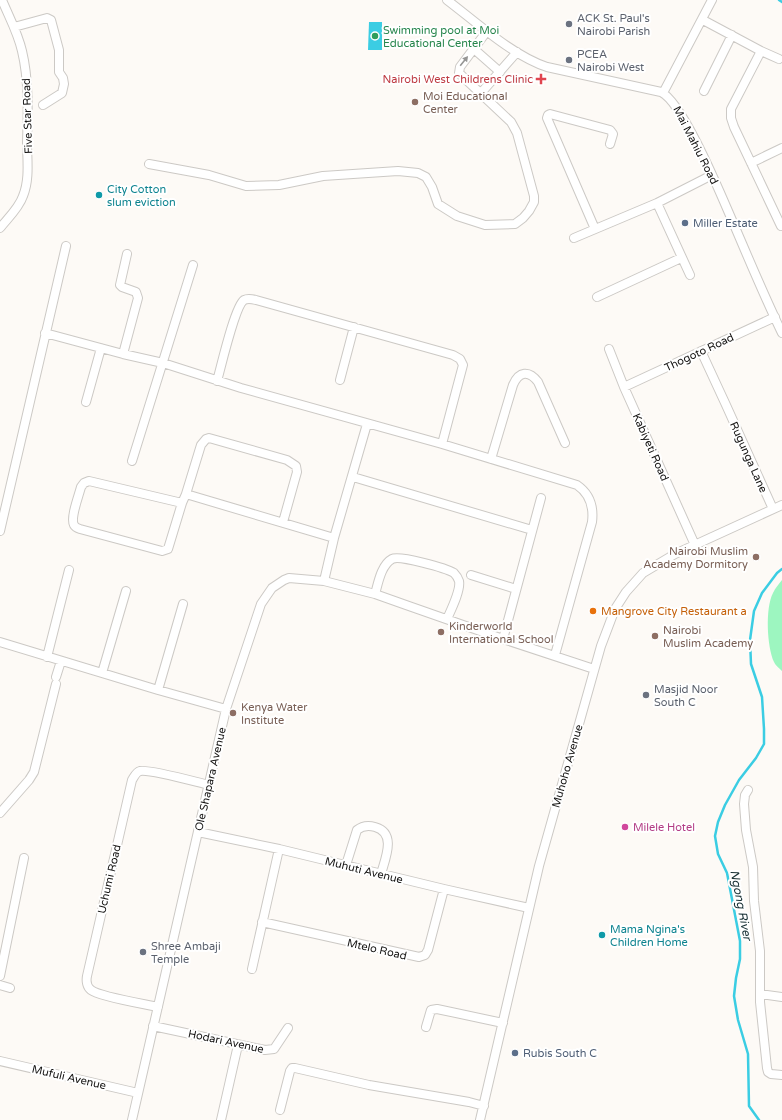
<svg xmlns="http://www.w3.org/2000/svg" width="782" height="1120" font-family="'Varela Round',sans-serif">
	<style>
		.green { fill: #9df6c0 }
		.water { fill: #3bcde3 }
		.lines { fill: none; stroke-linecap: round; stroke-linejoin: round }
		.stream { stroke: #3bcde3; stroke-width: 2.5 }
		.minor-casing { stroke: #ccc9c5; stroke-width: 10 }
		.minor { stroke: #fff; stroke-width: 8 }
		.oneway { fill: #959594 }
		.worship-dot { fill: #6b7280; stroke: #fff; stroke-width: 1.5 }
		.leisure-dot { fill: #2e9e5b; stroke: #fff; stroke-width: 1.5 }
		.health-dot { fill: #e0444e; stroke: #fff; stroke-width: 1.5 }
		.education-dot { fill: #8d6e63; stroke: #fff; stroke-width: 1.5 }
		.culture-dot { fill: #0f9aa8; stroke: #fff; stroke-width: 1.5 }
		.service-dot { fill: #5c6f8a; stroke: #fff; stroke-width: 1.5 }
		.food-dot { fill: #e8710a; stroke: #fff; stroke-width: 1.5 }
		.hotel-dot { fill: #d1479c; stroke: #fff; stroke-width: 1.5 }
		.labels { text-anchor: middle; stroke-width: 4; stroke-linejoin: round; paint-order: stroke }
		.worship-label { font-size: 11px; fill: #5b616d; stroke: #fff; text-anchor: start }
		.leisure-label { font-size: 11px; fill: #27864d; stroke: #fff; text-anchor: start }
		.health-label { font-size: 11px; fill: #be3a42; stroke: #fff; text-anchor: end }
		.education-label { font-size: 11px; fill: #785e54; stroke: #fff; text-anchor: start }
		.street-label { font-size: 11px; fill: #141312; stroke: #fff }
		.culture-label { font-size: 11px; fill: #0d838f; stroke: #fff; text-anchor: start }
		.service-label { font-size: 11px; fill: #4e5e75; stroke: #fff; text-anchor: start }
		.food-label { font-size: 11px; fill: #c56008; stroke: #fff; text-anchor: start }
		.hotel-label { font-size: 11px; fill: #b23c85; stroke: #fff; text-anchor: start }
		.water-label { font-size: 12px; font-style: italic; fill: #162e32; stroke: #fff }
	</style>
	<rect width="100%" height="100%" fill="#fdfaf6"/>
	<path class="green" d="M782 580V671C779 668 775 665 774 662 767 647 765 608 773 593 775 588 779 584 782 580Z"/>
	<path class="water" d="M369 22H382V50H368Z"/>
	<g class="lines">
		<path class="stream" d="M779 0 782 2
			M759 1120 749 1106 748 1054 738 1020 734 996 736 978 740 959V941L727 873 718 854 715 836 718 822 725 805 739 780 756 758 764 744V729L762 697 751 664 750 640 754 611 762 593 777 573 782 569"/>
		<g class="minor-casing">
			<path id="minor" d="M447 0C476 22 513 56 547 67L661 92C684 103 723 200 735 227 750 262 765 298 782 333
				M703 20 761 51 779 59
				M14 27 47 18 51 20 59 50V72L63 78 64 84 62 93 43 105
				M474 49 500 72
				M761 51 731 109V118L734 127 781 226
				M704 91 732 35
				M481 93 517 52
				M663 93 712 0
				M751 163 782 148
				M149 164 209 175 246 186 279 185 323 176 398 171 418 173 426 177 432 187 438 204 457 216 485 225 515 224 523 218 529 211 534 202V196L517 133 511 122 459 73 460 67 487 31
				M657 203 690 275
				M0 228C8 218 19 208 23 196 30 179 27 159 27 142 28 112 29 80 22 51 18 33 9 17 2 0
				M595 229 547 118 548 115 550 114 610 130 613 134 610 144
				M574 238 657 203 712 175
				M597 297 681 258
				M45 333 123 354 163 363 241 388 442 444 577 485C590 494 594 506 592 522L555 655
				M609 349 624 387 695 545
				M701 351 726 405 773 509
				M123 354 138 298 136 292 122 287 120 285 127 254
				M340 380 354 327
				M217 381C221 367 235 306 244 300 248 298 252 299 256 300L453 355 460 359 463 365 442 444
				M624 387 775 317
				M86 402 101 348
				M491 459 513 385C519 371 529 370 538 382L565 443
				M132 461 193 265
				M353 477 532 530
				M186 494 334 538
				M182 503 89 481 84 483 81 487C79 495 70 518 74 525 75 527 77 528 80 529L162 551 168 549 182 503 186 494 201 445 206 439 209 438 287 460 296 466 297 472 283 522
				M0 531 66 246
				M471 575 516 589
				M324 581 334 538 367 424
				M375 594C378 584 381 565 392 559 399 555 446 568 454 573 456 575 458 578 459 581 461 590 451 610 447 619
				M503 639 541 498
				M0 642 158 690 226 709
				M47 657 69 570
				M102 673 126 591
				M56 677 61 661
				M158 690 183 604
				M748 790 745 795 744 804 746 830 753 867 754 901 760 951V1002L767 1068 768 1072 771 1074 782 1075
				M0 813 29 780 34 772 56 684
				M198 832 279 849 444 889 529 908
				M346 865 357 830C362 826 368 825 375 827 397 833 385 859 381 874
				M262 922 419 957 425 955 428 950 444 889
				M252 969 279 849
				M0 976 24 858
				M0 985 10 988
				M760 994 782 997
				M158 1007C145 1004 100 997 91 990 87 987 86 981 87 976L132 780C134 777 136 772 140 771 150 769 196 782 209 785
				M153 1026 265 1050 274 1049 288 1028
				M426 1027 431 1010 437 1009 503 1023
				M0 1061 138 1093
				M280 1110 290 1071 292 1068H295L369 1085 469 1102 484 1106
				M132 1120 226 709 261 604 272 588 284 580 289 578 324 581 375 594 406 605 503 639 594 669
				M221 1120 238 1045
				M480 1120 539 866 601 646 615 609 626 592 643 573 675 554 782 505"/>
		</g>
		<use href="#minor" class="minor"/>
	</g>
	<defs><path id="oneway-solid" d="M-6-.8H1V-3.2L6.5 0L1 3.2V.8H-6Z"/></defs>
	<use class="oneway" href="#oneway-solid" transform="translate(464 61) rotate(-51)"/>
	<g class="worship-dot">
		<circle cx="569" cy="24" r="4"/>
		<circle cx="569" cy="60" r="4"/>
		<circle cx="646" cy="695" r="4"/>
		<circle cx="143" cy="952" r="4"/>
	</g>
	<circle class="leisure-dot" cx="375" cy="36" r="4"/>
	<path class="health-dot" d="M539 73h4v4h4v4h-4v4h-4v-4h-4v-4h4z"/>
	<g class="education-dot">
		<circle cx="415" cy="102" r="4"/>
		<circle cx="756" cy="557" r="4"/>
		<circle cx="441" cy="632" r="4"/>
		<circle cx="655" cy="636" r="4"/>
		<circle cx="233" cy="713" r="4"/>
	</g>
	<g class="culture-dot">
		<circle cx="99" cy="195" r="4"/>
		<circle cx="602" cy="935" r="4"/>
	</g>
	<g class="service-dot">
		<circle cx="685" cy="223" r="4"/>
		<circle cx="515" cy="1053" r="4"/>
	</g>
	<circle class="food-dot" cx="593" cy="611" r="4"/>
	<circle class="hotel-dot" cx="625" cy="827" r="4"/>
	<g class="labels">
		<g class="worship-label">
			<text x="577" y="22">ACK St. Paul's<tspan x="577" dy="13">Nairobi Parish</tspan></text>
			<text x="577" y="58">PCEA<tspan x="577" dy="13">Nairobi West</tspan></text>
			<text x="654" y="693">Masjid Noor<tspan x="654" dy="13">South C</tspan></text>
			<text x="151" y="950">Shree Ambaji<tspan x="151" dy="13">Temple</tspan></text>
		</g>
		<g class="leisure-label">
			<text x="383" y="34">Swimming pool at Moi<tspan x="383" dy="13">Educational Center</tspan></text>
		</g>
		<g class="health-label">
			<text x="533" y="83">Nairobi West Childrens Clinic</text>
		</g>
		<g class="education-label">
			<text x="423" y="100">Moi Educational<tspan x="423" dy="13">Center</tspan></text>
			<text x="748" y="555" text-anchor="end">Nairobi Muslim<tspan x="748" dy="13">Academy Dormitory</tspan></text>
			<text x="449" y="630">Kinderworld<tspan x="449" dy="13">International School</tspan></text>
			<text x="663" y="634">Nairobi<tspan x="663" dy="13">Muslim Academy</tspan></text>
			<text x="241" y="711">Kenya Water<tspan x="241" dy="13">Institute</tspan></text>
		</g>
		<g class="street-label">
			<text transform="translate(27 116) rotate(-92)" y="4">Five Star Road</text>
			<text transform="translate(696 145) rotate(63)" y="4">Mai Mahiu Road</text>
			<text transform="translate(699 352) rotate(-25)" y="4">Thogoto Road</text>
			<text transform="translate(651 447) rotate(66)" y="4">Kabiyeti Road</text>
			<text transform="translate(749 457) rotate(66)" y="4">Rugunga Lane</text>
			<text transform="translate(567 766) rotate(-74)" y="4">Muhoho Avenue</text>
			<text transform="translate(210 779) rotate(-77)" y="4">Ole Shapara Avenue</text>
			<text transform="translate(364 870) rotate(14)" y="4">Muhuti Avenue</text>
			<text transform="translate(109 879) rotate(-77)" y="4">Uchumi Road</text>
			<text transform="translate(377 949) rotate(13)" y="4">Mtelo Road</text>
			<text transform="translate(226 1041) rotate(12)" y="4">Hodari Avenue</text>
			<text transform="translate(69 1077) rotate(13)" y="4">Mufuli Avenue</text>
		</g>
		<g class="culture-label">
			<text x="107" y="193">City Cotton<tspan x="107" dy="13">slum eviction</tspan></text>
			<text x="610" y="933">Mama Ngina's<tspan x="610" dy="13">Children Home</tspan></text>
		</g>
		<g class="service-label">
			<text x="693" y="227">Miller Estate</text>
			<text x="523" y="1057">Rubis South C</text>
		</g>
		<g class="food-label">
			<text x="601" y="615">Mangrove City Restaurant a</text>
		</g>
		<g class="hotel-label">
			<text x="633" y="831">Milele Hotel</text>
		</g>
		<g class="water-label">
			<text transform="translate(741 905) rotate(79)" y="4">Ngong River</text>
		</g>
	</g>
</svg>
